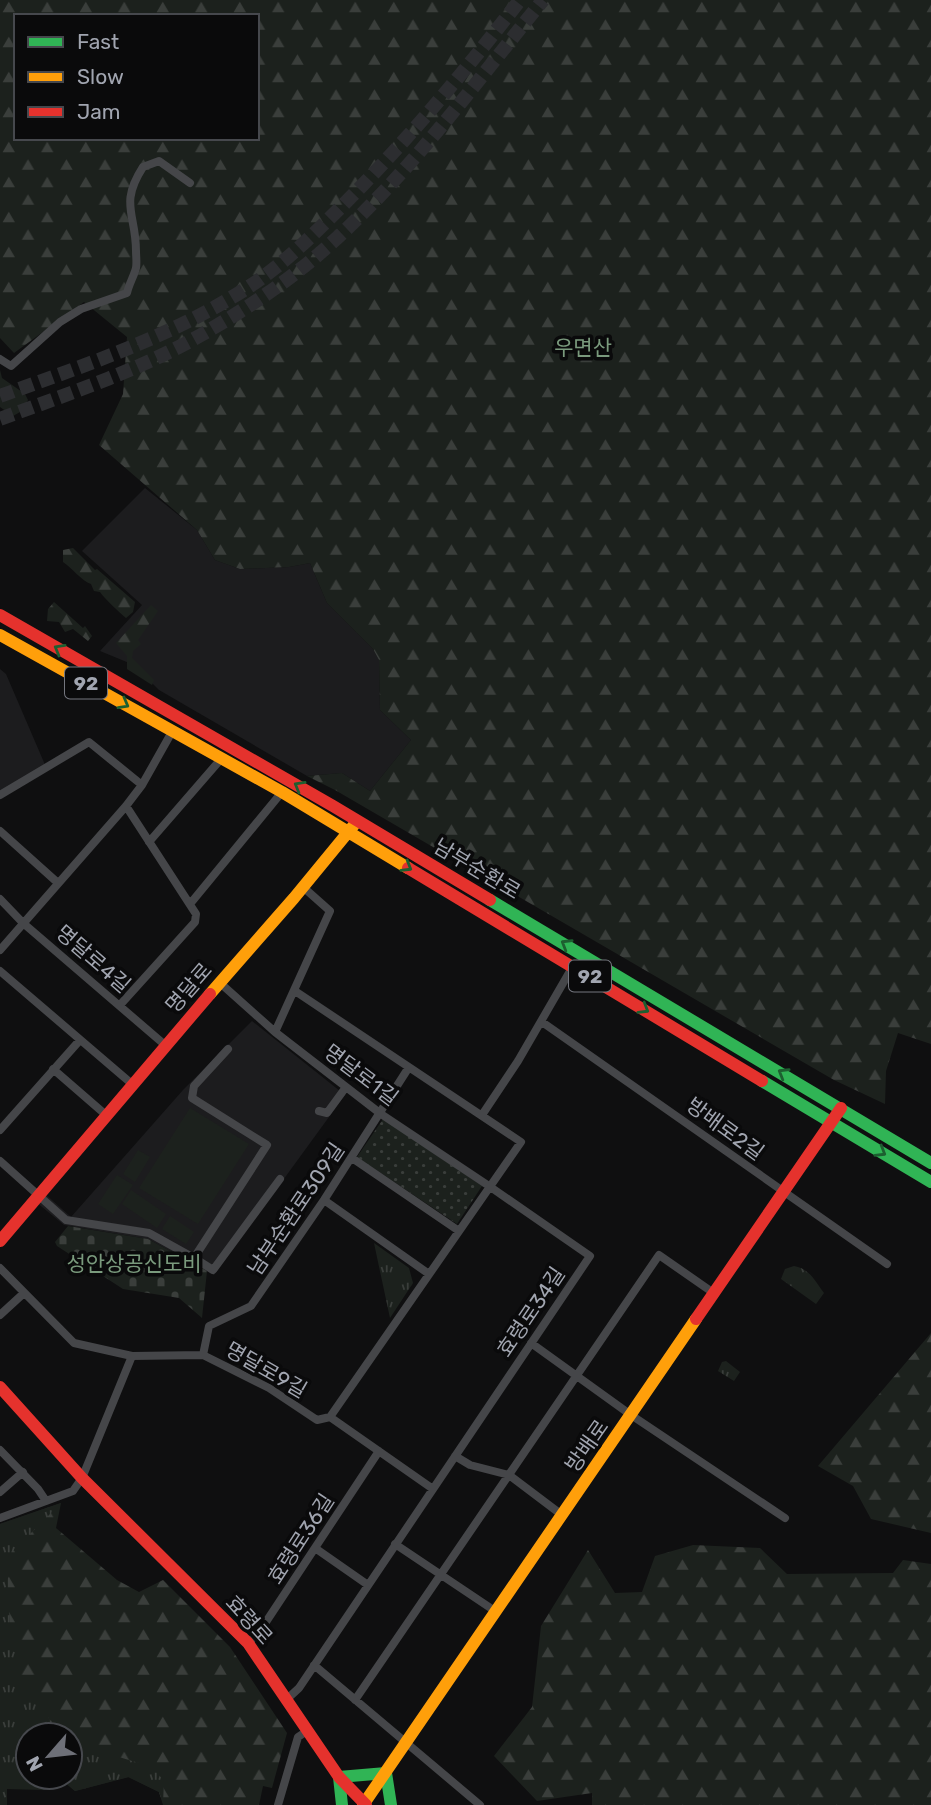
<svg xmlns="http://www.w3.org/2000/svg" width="931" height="1805" font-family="Rubik,'Noto Sans KR',sans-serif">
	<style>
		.built { fill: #1c1c1e }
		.grass { fill: url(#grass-dots) }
		.forest { fill: url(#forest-firs); fill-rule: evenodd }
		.cemetery { fill: url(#cemetery-stones) }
		.park { fill: url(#park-tufts) }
		.pitch { fill: #1c211d }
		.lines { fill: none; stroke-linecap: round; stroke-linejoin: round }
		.highway-tunnel { stroke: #2c2d30; stroke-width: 14; stroke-dasharray: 14 7; stroke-linecap: butt }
		.street { stroke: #454649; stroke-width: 8 }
		.fast { stroke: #30b455; stroke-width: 12 }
		.slow { stroke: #ff9f0a; stroke-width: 12 }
		.jam { stroke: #e5322d; stroke-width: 12 }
		.oneway { stroke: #1d5f30 }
		.labels { text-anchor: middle; stroke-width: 7; stroke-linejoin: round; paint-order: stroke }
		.shield { fill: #0a0a0b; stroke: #74767e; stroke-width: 2 }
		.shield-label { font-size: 19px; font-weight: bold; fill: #a1a5b0 }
		.park-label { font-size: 21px; fill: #7a9a7d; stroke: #0a0a0b }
		.street-label { font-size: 21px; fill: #a1a5b0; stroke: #0a0a0b }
	</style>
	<defs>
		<pattern id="grass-dots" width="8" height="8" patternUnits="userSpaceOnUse" patternTransform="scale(1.75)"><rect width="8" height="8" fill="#1c211d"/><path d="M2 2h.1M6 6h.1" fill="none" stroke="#3a3e3b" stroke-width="1.8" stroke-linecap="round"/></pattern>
		<pattern id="forest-firs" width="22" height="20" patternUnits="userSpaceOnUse" patternTransform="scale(1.75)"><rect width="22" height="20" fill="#1c211d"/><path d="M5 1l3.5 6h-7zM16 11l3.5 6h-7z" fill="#3a3e3b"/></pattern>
		<pattern id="cemetery-stones" width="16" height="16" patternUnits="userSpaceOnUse" patternTransform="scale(1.75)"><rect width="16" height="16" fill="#1c211d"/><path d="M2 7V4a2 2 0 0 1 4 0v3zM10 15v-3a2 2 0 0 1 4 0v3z" fill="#3a3e3b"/></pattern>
		<pattern id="park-tufts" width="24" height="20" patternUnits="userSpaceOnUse" patternTransform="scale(1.75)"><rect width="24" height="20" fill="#1c211d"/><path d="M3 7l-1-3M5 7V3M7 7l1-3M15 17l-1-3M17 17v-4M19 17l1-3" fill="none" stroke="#3a3e3b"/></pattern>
	</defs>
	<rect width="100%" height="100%" fill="#0f0f10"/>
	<path class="built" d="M145 488 197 530 215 560 240 569 289 567 310 563 327 603 373 649 379 660 380 710 411 740 370 791 342 773 307 776 159 690 134 665 100 651 142 605 82 551Z
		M0 669 6 674 46 767 0 793Z
		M252 1021 345 1095 214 1275 148 1239 64 1225 36 1202 44 1193 71 1217 183 1090Z"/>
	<path class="grass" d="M383 1119 482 1186 457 1224 357 1157Z"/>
	<path class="forest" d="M0 0H931V1044L898 1033 886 1071 885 1104 834 1080 335 790 307 776 342 773 370 791 411 740 380 710 379 660 373 649 327 603 310 563 289 567 240 569 215 560 197 530 99 445 123 394 127 337 84 302 14 353 0 338ZM16 16H257V138H16Z
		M0 370 2 378 25 394 28 400 20 412 13 416 0 407Z
		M73 548 95 570 97 569 135 602 133 612 126 618C119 612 105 599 100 592L94 591 91 584C82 581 72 568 63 562V550Z
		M54 602 83 628 85 626 92 636 88 641 73 629 65 632 59 622 47 621 48 609Z
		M151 605 158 611 138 640 141 644 133 651 132 658 154 680 152 685 127 669V656L116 643Z
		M931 1333V1533L871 1519 853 1486 818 1466Z
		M61 1503 56 1528 117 1580 139 1592 163 1580 230 1647 287 1733 272 1788 263 1786 259 1805H163L159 1792 128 1777 75 1791 58 1777H70V1735H28V1777L6 1789 0 1805V1524Z
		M693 1545 760 1548 787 1574 893 1573 903 1560 931 1564V1805H592V1793L537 1801 494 1756 532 1707 541 1626 588 1550 615 1593 642 1592 655 1556Z"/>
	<path class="cemetery" d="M68 1226 148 1239 207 1271 202 1318 179 1298 123 1289 57 1246 55 1242Z"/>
	<path class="park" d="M374 1243 409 1268 413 1283 390 1318Z
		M794 1266C810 1269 815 1281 824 1293L816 1304 781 1279 785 1269Z
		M726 1361 740 1372 734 1381 718 1371 722 1362Z
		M61 1503 7 1557 10 1630 21 1678 50 1720 119 1757 152 1767 164 1781 163 1803 159 1792 129 1777 75 1791 59 1777H70V1735H28V1777H56L44 1790 7 1789V1805H0V1524Z"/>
	<path class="pitch" d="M190 1108 249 1144 198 1224 139 1188Z
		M138 1150 150 1157 135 1182 123 1174Z
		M117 1175 133 1185 113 1214 98 1204Z
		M131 1190 166 1214 157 1228 122 1204Z
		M170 1216 194 1232 186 1244 162 1229Z"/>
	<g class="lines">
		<path class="highway-tunnel" d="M0 396C85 365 171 337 247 288 283 265 314 234 343 205 407 141 465 71 520 0
			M0 419C67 394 138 371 201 335 241 312 283 285 319 254 404 181 472 87 543 0"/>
		<path class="street" d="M0 359 11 366 60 322 81 309 127 293C129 284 134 276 136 268 137 263 136 256 136 251 136 214 119 204 143 167L159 161 190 183
			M0 795 89 742 142 785
			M0 831 58 883
			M149 842 221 759
			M0 899 23 923 165 1045
			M190 904 282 792
			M0 950 126 806 142 785 173 730
			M0 971 132 1084
			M219 982 275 1032 381 1114 489 1186 590 1256 299 1688 286 1700
			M120 1005 195 922 196 914 126 806
			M542 1022 887 1264
			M275 1032 330 911 303 887
			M53 1069 106 1115
			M319 1111 327 1113 346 1087
			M482 1115 518 1061 573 966
			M0 1130 80 1040
			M352 1158 459 1231
			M0 1161 66 1220 149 1233 194 1258 267 1145 192 1098 194 1086 228 1049
			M324 1200 429 1274
			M194 1258 213 1270 280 1179
			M0 1268 74 1343 132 1356 203 1355 269 1388 317 1420 330 1417 521 1142 295 991
			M0 1315 24 1293
			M531 1343 631 1415 785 1518
			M203 1355 209 1326 251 1306 324 1200 409 1067
			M330 1417 433 1489
			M0 1450 38 1489 46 1501
			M455 1456 470 1465 509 1475 562 1515
			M0 1492 23 1472
			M0 1518 73 1491 82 1478 132 1356
			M395 1544 495 1611
			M315 1548 368 1585
			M248 1643 260 1631 379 1451
			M314 1665 480 1805
			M355 1700 659 1255 715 1294
			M278 1805 298 1737 307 1731"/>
		<path class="fast" d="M490 900 931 1163
			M762 1081 931 1182
			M342 1805 339 1777 386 1773 391 1805"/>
		<path class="slow" d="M0 635 282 792 408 868
			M210 994 294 898 354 825
			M363 1805 696 1319"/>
		<path class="jam" d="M0 615 333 806 490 900
			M408 868 762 1081
			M0 1241 210 994
			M696 1319 841 1108
			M0 1387 82 1478 248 1643 339 1777 366 1805"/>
	</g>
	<defs><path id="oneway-chevron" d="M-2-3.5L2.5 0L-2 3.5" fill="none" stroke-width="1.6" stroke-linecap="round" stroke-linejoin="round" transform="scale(1.75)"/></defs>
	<g class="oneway">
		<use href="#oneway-chevron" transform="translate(59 649) rotate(-150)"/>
		<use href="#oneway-chevron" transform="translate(124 704) rotate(29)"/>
		<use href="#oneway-chevron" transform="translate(299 786) rotate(-150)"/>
		<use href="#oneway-chevron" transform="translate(407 867) rotate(31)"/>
		<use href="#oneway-chevron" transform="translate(566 944) rotate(-149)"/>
		<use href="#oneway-chevron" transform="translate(644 1009) rotate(31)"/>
		<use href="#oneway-chevron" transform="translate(783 1073) rotate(-149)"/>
		<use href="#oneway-chevron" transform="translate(881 1152) rotate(31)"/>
	</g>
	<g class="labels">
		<g class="shield">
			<rect x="65" y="667.5" width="42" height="31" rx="5"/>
			<rect x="569" y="960.5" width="42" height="31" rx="5"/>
		</g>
		<g class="shield-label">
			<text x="86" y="690">92</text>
			<text x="590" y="983">92</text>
		</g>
		<g class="park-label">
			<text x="583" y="355">우면산</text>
			<text x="134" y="1271">성안상공신도비</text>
		</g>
		<g class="street-label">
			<text transform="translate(477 869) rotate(31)" y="7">남부순환로</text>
			<text transform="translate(93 959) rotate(41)" y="7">명달로4길</text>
			<text transform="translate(189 988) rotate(-49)" y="7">명달로</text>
			<text transform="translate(361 1075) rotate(37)" y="7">명달로1길</text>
			<text transform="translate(725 1129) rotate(36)" y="7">방배로2길</text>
			<text transform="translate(296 1209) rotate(-56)" y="7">남부순환로309길</text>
			<text transform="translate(531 1312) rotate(-56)" y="7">효령로34길</text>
			<text transform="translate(266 1370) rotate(30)" y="7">명달로9길</text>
			<text transform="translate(587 1446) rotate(-55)" y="7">방배로</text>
			<text transform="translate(301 1539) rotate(-57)" y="7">효령로36길</text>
			<text transform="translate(249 1620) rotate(48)" y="7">효령로</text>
		</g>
	</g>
	<rect x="14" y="14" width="245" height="126" fill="#0a0a0b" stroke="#46484d" stroke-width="2"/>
	<rect x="28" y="37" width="35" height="10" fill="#30b455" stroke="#46484d" stroke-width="2"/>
	<text x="77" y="49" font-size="21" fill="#a1a5b0">Fast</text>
	<rect x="28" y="72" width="35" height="10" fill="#ff9f0a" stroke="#46484d" stroke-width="2"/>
	<text x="77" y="84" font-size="21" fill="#a1a5b0">Slow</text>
	<rect x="28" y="107" width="35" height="10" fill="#e5322d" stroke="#46484d" stroke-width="2"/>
	<text x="77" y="119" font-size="21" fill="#a1a5b0">Jam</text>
	<g transform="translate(49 1756) rotate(242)"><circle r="33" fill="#0a0a0b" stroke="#46484d" stroke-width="2"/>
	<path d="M0-5L12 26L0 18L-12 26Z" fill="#6e7078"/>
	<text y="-10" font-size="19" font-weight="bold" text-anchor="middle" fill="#a1a5b0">N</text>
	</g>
</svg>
